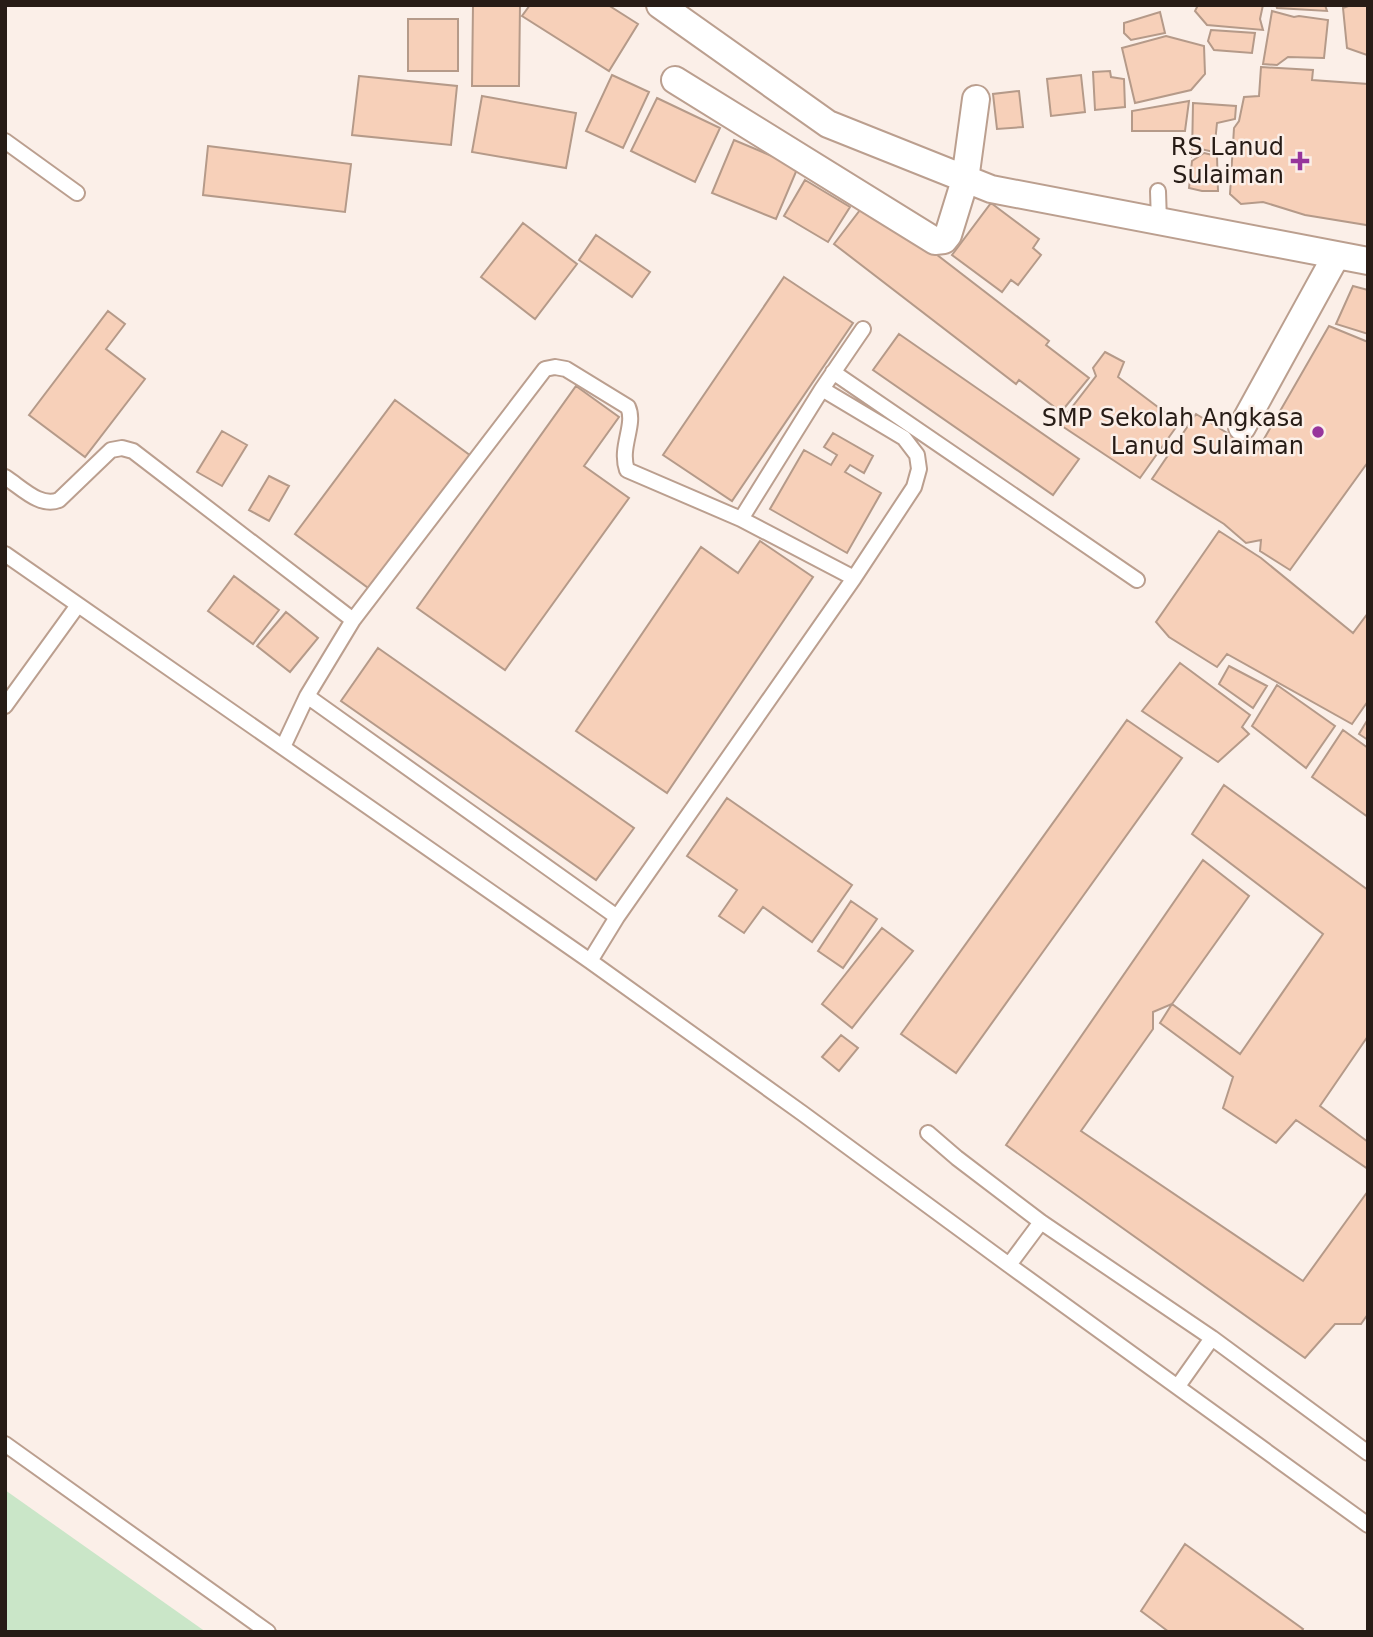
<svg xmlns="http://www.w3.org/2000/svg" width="1373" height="1637" font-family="'DejaVu Sans',sans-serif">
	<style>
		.green { fill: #cae6c8 }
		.building { fill: #f7d0b9; stroke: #b59a89; stroke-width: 2 }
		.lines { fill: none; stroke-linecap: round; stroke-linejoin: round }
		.lane-casing { stroke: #bb9f8f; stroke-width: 18 }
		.street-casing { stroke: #bb9f8f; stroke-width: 30 }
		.lane { stroke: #fff; stroke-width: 14 }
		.street { stroke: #fff; stroke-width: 26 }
		.poi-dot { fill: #97359c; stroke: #fbefe8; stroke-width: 2.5 }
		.labels { text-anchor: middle; stroke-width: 5; stroke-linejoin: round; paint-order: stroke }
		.poi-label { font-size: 24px; fill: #271c16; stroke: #fbefe8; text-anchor: end }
	</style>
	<rect width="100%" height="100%" fill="#fbefe8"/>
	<path class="green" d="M5 1490 206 1632H5Z"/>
	<path class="building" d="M473 5H520L519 86H472Z
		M530 5H608L638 24 609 71 522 16Z
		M1198 5H1263L1260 19 1263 30 1207 25 1195 11Z
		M1276 5H1325L1327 11 1277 8Z
		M1368 5V55H1367L1347 48 1343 8 1351 5Z
		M1272 11 1294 17 1299 16 1328 20 1324 58 1288 57 1277 65 1263 64Z
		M1160 12 1165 33 1131 40 1124 33V23Z
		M408 19H458V71H408Z
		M1211 30 1255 33 1252 53 1214 50 1208 41Z
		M1166 36 1204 46 1205 74 1191 90 1135 103 1122 48Z
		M1261 67 1313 70 1312 80 1368 84V227L1366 225 1305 215 1263 202 1241 204 1230 194 1234 128 1239 121 1244 97 1259 96Z
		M1110 71 1111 77 1124 79 1125 107 1095 110 1093 72Z
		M612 75 649 92 623 148 586 131Z
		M1081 75 1085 112 1051 116 1047 79Z
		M359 76 457 86 451 145 352 135Z
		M1019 91 1023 127 997 129 993 94Z
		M482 96 576 113 566 168 472 152Z
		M657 98 720 128 695 182 631 151Z
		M1189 101 1185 131H1132V111Z
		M1193 103 1236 106 1235 119 1217 123 1214 152 1201 149 1192 156Z
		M734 140 798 167 776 219 712 193Z
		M208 146 351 164 345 212 203 195Z
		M1204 153 1217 156 1218 191H1202L1189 188 1192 161Z
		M805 180 850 207 828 242 784 216Z
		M867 201 1049 341 1046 345 1089 378 1061 412 1019 380 1016 384 834 244Z
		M991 203 1039 239 1033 248 1041 255 1018 285 1011 280 1002 292 952 255Z
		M523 223 577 264 535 319 481 277Z
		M596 235 650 272 632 297 579 260Z
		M784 277 853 323 732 501 663 455Z
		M1353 286 1368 290V334L1336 324Z
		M108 311 125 324 106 349 145 379 85 457 29 415Z
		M1329 326 1368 342V462L1290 570 1260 551 1261 540 1246 543 1224 524 1152 479 1196 414 1257 451Z
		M899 334 1079 459 1053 495 873 370Z
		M1105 352 1124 362 1118 377 1179 423 1140 478 1059 424 1096 376 1093 368Z
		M576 386 619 417 584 466 629 498 505 670 417 608Z
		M395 400 471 456 371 590 295 534Z
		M222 431 247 445 222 486 197 472Z
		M833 433 873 456 864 473 850 465 845 472 881 493 847 553 770 509 804 450 831 465 837 455 824 447Z
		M269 476 289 486 269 521 249 510Z
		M1219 531 1261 558 1353 633 1368 613V701L1352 724 1227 654 1217 667 1169 637 1156 622Z
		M760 541 813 577 667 793 576 731 701 547 738 573Z
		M234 576 279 610 253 644 208 611Z
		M286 612 318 638 290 672 257 646Z
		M378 648 634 828 596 880 341 701Z
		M1180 663 1250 715 1242 727 1249 734 1218 762 1142 711Z
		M1229 666 1267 686 1253 708 1219 684Z
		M1277 685 1335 726 1306 768 1252 726Z
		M1368 719V740L1359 734Z
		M1127 720 1182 758 956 1073 901 1034Z
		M1343 730 1368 748V817L1312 777Z
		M1224 785 1368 890V1036L1320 1106 1368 1142V1169L1296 1120 1276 1143 1223 1108 1233 1077 1160 1023 1172 1004 1240 1054 1323 934 1192 834Z
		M727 798 852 885 812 942 763 907 744 933 719 916 737 890 687 856Z
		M1203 860 1249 896 1172 1004 1153 1012V1029L1081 1131 1303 1281 1368 1191V1314L1361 1324H1335L1305 1358 1006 1145Z
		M851 901 877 919 843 968 818 951Z
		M882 928 913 951 852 1028 822 1004Z
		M841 1035 858 1048 839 1071 822 1057Z
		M1185 1544 1303 1629 1301 1632H1169L1141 1611Z"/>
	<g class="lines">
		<g class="lane-casing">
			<path id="lane" d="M5 141 77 193
				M1158 191 1159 222
				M833 372 1137 580
				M5 477C21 487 40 508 59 500L111 450 122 448 133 451 353 620
				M741 519 822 389 863 329
				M5 554 590 961 802 1113 1009 1265 1368 1525
				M307 696 617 917
				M5 706 78 605
				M283 747 307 696 353 620 545 369 555 367 566 369 628 407C636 425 619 447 627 470L741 519 854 578
				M590 961 617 917 854 578 914 487 919 469 917 455 904 438 822 389
				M928 1133 957 1158 1041 1222 1212 1338 1368 1453
				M1009 1265 1041 1222
				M1178 1386 1212 1338
				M5 1444 268 1632"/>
		</g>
		<g class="street-casing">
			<path id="street" d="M660 5 828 124 991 189 1368 261
				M675 80 935 241 944 240 948 235 965 180 976 99
				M1242 427 1336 256"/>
		</g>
		<use href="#lane" class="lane"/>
		<use href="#street" class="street"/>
	</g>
	<g class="poi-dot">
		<path d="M1296.5 150.5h7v7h7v7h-7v7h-7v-7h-7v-7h7z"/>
		<circle cx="1318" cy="432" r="7"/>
	</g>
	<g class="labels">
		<g class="poi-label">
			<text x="1284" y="155">RS Lanud<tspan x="1284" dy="28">Sulaiman</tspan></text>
			<text x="1304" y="426">SMP Sekolah Angkasa<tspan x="1304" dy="28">Lanud Sulaiman</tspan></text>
		</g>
	</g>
	<rect width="1373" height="1637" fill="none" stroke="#271c16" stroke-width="14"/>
</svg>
